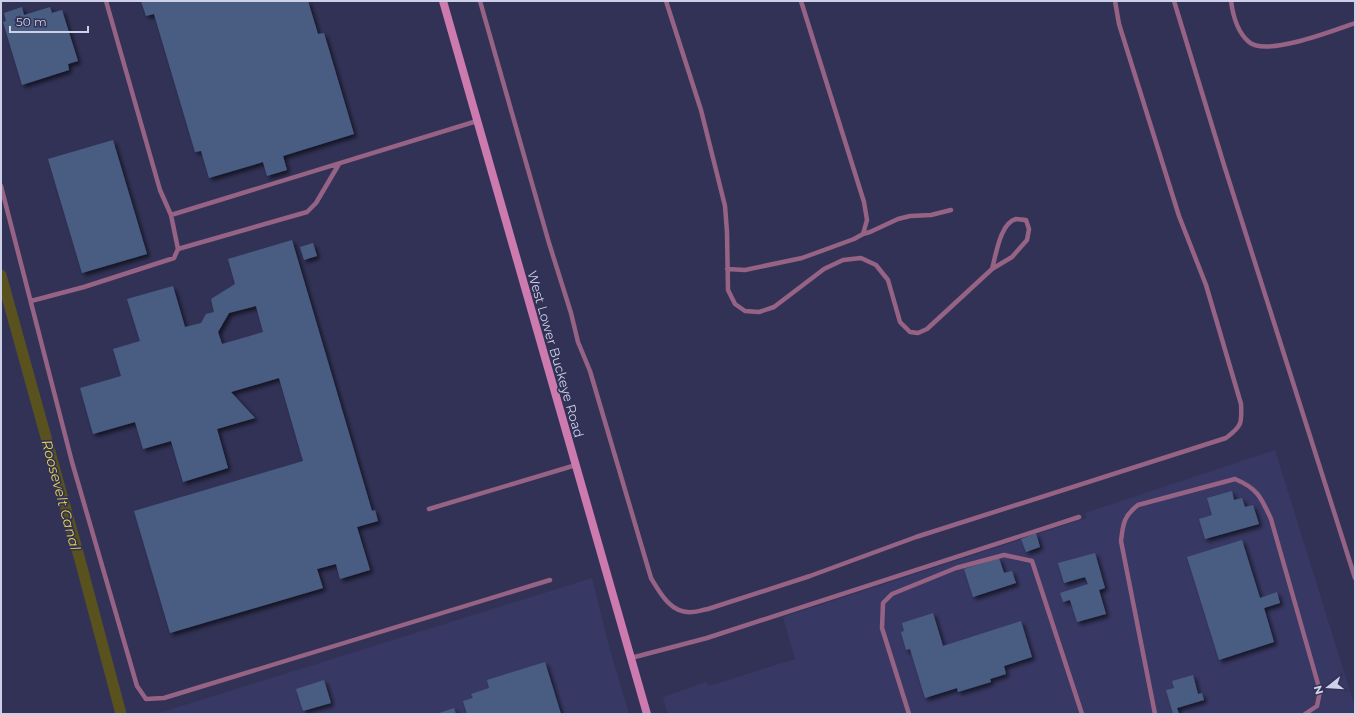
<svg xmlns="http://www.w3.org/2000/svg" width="1356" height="715" font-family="Montserrat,sans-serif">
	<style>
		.built { fill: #383864 }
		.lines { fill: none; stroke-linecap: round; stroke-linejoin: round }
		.canal { stroke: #59521f; stroke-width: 11 }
		.building { fill: #495d82; fill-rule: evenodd; filter: url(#shadow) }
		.lane { stroke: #976384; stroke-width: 4.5 }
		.secondary { stroke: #cd7aaf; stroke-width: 8 }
		.labels { text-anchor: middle; stroke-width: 3.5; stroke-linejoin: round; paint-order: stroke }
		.street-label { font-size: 13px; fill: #ced0e8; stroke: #323257 }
		.water-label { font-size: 14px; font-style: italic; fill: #e2d14e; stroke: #323257 }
	</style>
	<defs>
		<filter id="shadow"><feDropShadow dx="3" dy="3" stdDeviation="2" flood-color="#0009"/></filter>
	</defs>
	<rect width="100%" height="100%" fill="#323257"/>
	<path class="built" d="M1275 450 1355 707V714H668L663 699 666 696 706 682 709 686 795 659 783 617 1087 518 1085 513Z
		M592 578 610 650 629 714H156Z"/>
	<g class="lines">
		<path class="canal" d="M1 275 80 560 121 714"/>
	</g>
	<path class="building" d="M141 1H308L318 34 324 33 354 134 283 156 287 170 267 176 263 162 209 178 201 151 195 152 154 14 146 16Z
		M22 7 24 15 50 7 52 13 62 10 78 61 68 64 69 70 22 85 3 22 6 21 4 13Z
		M113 140 147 254 82 273 48 159Z
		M292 240 372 511 375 510 378 521 357 527 370 570 340 579 336 564 317 569 323 588 170 633 134 511 303 461 279 378 231 392 255 418 217 429 228 468 183 482 171 441 143 449 135 422 93 434 80 388 121 376 113 349 140 341 127 299 173 286 185 327 201 323 206 314 214 312 211 299 235 284 228 259ZM256 306 263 332 222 344 218 332 229 313Z
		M313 243 317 256 304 260 300 247Z
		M1232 491 1234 500 1242 498 1245 507 1253 505 1259 524 1205 539 1199 519 1212 515 1207 498Z
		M1036 533 1040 547 1026 552 1021 539Z
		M1242 540 1260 598 1277 592 1280 603 1264 608 1274 642 1219 660 1187 557Z
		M1095 553 1105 588 1099 590 1106 614 1077 622 1070 600 1063 602 1060 593 1088 584 1085 577 1064 583 1058 563Z
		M999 558 1004 573 1012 571 1016 583 973 597 964 569Z
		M933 613 943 646 1021 621 1032 657 1004 666 1006 674 990 679 991 682 958 692 957 688 925 698 910 649 906 650 901 632 904 631 902 623Z
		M545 662 561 714H467L463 701 473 698 471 694 489 688 487 680Z
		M1193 675 1198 694 1202 693 1204 700 1177 708 1179 714H1173L1166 690 1174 688 1172 681Z
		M324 680 331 703 303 711 296 689Z
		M454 708 456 714H436Z"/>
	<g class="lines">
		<path class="lane" d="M106 1 160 190 171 215 477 121
			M480 1 549 243 571 313 578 342 590 371 651 578C660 593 671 614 692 612 697 612 702 610 708 609L810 576 916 537 1226 438C1242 426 1242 423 1241 404L1206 285 1179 216 1119 24 1115 1
			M666 1 701 110 725 206 727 232 728 290 735 304 745 311 759 312 774 307 824 269 843 260 861 258 876 265 888 280 900 322 910 332 918 333 927 329 992 269 1012 257 1027 240 1029 229 1026 220C1023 220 1019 219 1016 219 1000 223 996 255 992 269
			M1174 1 1224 165 1355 578
			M1231 1C1233 16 1237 32 1249 42 1266 57 1335 30 1355 23
			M1 186 72 462 137 686 146 699 164 698 550 580
			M863 234 870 232 898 219 910 216 931 215 951 210
			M178 249 307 212 316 203 339 164
			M727 269 745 270 802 258 854 239 863 234 867 220 864 202 801 1
			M31 301 84 287 174 258 178 249 171 215
			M429 509 576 465
			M631 658 707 638 1079 517
			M909 714 882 628 883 603 892 594 956 568 1004 555 1032 561 1082 714
			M1155 714 1121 541C1123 523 1124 516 1138 505L1235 479C1257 488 1261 497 1271 519L1320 691 1317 706 1305 714"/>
		<path class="secondary" d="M443 1 647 714"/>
	</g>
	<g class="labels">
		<g class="street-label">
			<text transform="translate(556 354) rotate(74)" y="5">West Lower Buckeye Road</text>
		</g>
		<g class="water-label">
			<text transform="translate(61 495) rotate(75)" y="5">Roosevelt Canal</text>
		</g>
	</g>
	<rect width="1356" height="715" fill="none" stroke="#ced0e8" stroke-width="4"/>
	<g transform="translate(1328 687) rotate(253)" stroke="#323257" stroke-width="3" paint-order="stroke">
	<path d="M0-3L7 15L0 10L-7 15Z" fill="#ced0e8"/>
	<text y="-6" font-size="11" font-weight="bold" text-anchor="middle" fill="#ced0e8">N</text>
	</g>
	<path d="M10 26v6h78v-6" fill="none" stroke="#ced0e8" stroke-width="2"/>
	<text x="16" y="26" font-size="12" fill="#ced0e8" stroke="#323257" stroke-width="3" paint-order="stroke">50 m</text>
</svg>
